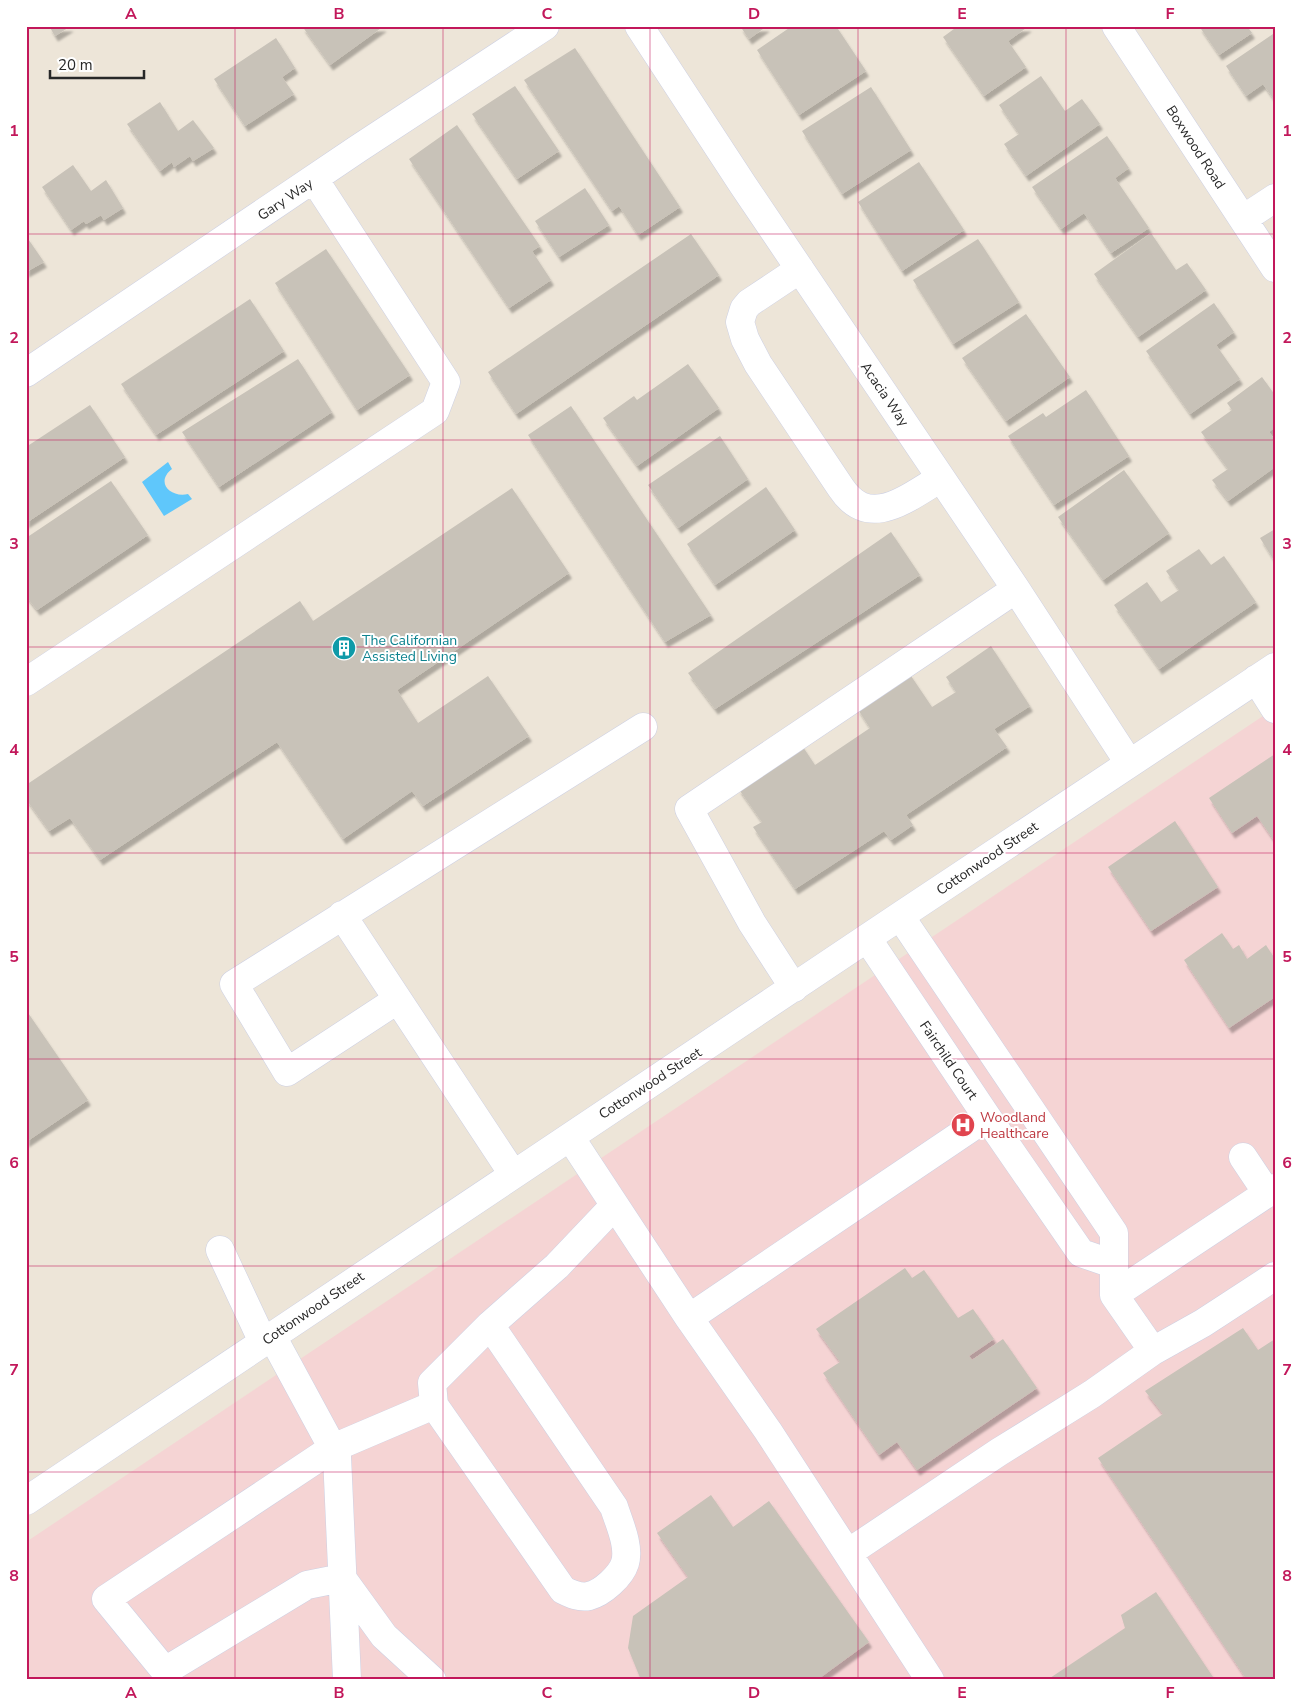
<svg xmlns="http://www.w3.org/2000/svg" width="1301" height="1706" font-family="'Nunito Sans',sans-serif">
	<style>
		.medical { fill: #f5d4d4 }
		.water { fill: #5fc7fb }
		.building { fill: #c8c2b8; filter: url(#shadow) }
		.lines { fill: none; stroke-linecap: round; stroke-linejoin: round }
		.minor-casing { stroke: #cdd0e3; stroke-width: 29 }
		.minor { stroke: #fff; stroke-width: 28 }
		.grid { fill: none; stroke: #c2185b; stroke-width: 1; stroke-opacity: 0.55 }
		.labels { text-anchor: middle; stroke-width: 4; stroke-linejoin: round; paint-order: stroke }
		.street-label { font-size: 14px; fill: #282828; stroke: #fff }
		.culture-label { font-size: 14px; fill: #0d838f; stroke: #fff; text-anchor: start }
		.health-label { font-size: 14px; fill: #be3a42; stroke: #fff; text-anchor: start }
		.neatline { fill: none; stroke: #c2185b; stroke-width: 2 }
		.grid-label { font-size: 16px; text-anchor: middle; font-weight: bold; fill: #c2185b }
	</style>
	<defs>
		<filter id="shadow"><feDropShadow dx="3" dy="5.5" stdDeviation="1" flood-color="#0004"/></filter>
	</defs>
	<rect width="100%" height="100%" fill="#ede5d8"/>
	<path class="medical" d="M1275 708V1680H26V1542Z"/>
	<path class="water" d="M168 462 172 469C155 482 170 498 188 494L192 499 164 516 142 482Z"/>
	<path class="building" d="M49 26H71L55 36Z
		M302 26H384L330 65Z
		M740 26H767L749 39Z
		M792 26H836L866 71 799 115 757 50Z
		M958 26H1029L1008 41 1026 67 984 96 943 37Z
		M1199 26H1247L1252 33 1219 55Z
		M1273 34 1275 36V101L1263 84 1246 96 1226 66Z
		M276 38 295 68 282 77 294 94 245 126 214 79Z
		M575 48 680 207 638 235 619 206 612 211 524 80Z
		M1041 76 1065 111 1082 99 1100 124 1026 176 1004 144 1019 134 999 105Z
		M515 86 559 151 517 179 472 114Z
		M871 87 911 150 842 194 802 131Z
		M160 102 178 131 193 120 214 148 193 161 190 156 174 167 172 162 160 171 127 124Z
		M457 125 540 246 532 251 551 280 509 308 409 159Z
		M1107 136 1129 168 1115 178 1149 228 1111 253 1084 213 1061 229 1032 187Z
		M919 162 964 230 902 271 858 202Z
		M73 165 91 191 106 180 123 208 104 220 101 215 86 224 84 221 71 230 42 187Z
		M585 188 609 225 559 257 535 221Z
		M1151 233 1176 270 1187 263 1206 290 1138 337 1094 274Z
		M691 234 719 275 516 414 488 372Z
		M26 236 44 262 26 272Z
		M978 239 1019 302 953 344 913 280Z
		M326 249 410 375 357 410 275 283Z
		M250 299 284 351 156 435 121 384Z
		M1214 303 1234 332 1216 345 1240 379 1190 414 1146 351Z
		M1026 314 1070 377 1006 421 962 358Z
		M298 359 332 412 219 487 182 432Z
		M688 364 719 408 637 466 603 418 634 396 637 400Z
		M1262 377 1275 395V427L1269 432 1275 440V467L1228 501 1212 480 1228 469 1201 432 1232 410 1227 403Z
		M1086 390 1129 456 1054 505 1008 436 1043 413 1046 417Z
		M90 405 125 457 26 523V447Z
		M571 406 711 615 665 642 528 435Z
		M720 436 748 479 678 528 648 485Z
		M1124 470 1169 533 1103 580 1058 517Z
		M111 481 148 535 37 610 26 596V538Z
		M766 487 795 530 715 585 687 544Z
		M512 488 569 573 397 690 418 723 488 676 529 736 423 806 412 791 343 839 277 742 100 860 70 818 49 831 26 799V785L300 601 313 621Z
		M1275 529V562L1260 538Z
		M891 532 920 575 715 709 688 673Z
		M1199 549 1211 565 1224 556 1256 602 1159 669 1114 605 1147 582 1161 602 1179 590 1166 571Z
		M991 646 1030 706 994 729 1007 747 906 815 913 825 891 840 884 831 795 889 753 827 762 822 738 788 801 744 815 765 870 728 857 708 909 673 932 707 956 692 946 677Z
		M1275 754V842L1257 816 1232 833 1209 798Z
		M1175 821 1218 887 1151 931 1108 867Z
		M1222 933 1233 949 1239 945 1247 959 1266 945 1275 959V997L1229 1028 1184 960Z
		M26 1010 88 1100 26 1142Z
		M905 1268 912 1278 924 1270 958 1318 973 1309 994 1339 969 1356 972 1360 1003 1339 1037 1388 917 1470 897 1442 879 1455 823 1373 840 1362 816 1329Z
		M1243 1328 1258 1350 1275 1339V1675L1267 1680H1247L1098 1458 1163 1414 1145 1391Z
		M711 1495 733 1527 769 1501 869 1642 817 1680H641L628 1648 633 1616 688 1577 657 1533Z
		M1156 1592 1215 1680H1047L1125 1628 1121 1615Z"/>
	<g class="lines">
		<g class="minor-casing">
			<path id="minor" d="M639 26 743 185 1016 589 1129 763
				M1116 26 1275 268
				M1243 219 1275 198
				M800 269 749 303 744 309 740 322 745 339 758 364 841 488C870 531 908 497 941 478
				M26 373 359 148 545 26
				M1256 679 1275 709
				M26 682 435 411 446 382 314 179
				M342 915 513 1174
				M900 916 1114 1233V1295L1153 1351
				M867 938 987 1117 1081 1253 1113 1264
				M794 988 752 923 689 809 1016 589
				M397 1000 287 1072 234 984 643 727
				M570 1137 689 1318 768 1431 930 1680
				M1243 1157 1267 1193
				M220 1250 263 1342
				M1114 1295 1275 1188
				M689 1318 987 1117
				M490 1325 614 1507C619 1523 630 1546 625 1563 621 1576 602 1593 589 1596 580 1598 571 1594 563 1590L434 1405 432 1383 490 1325 557 1266 614 1206
				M272 1336 337 1456 347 1680
				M26 1501 900 916 1275 667
				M848 1553 999 1452 1092 1394 1153 1351 1203 1323 1275 1276
				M342 1578 307 1585 165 1671 106 1599 333 1448 434 1405
				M342 1578 384 1636 432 1680"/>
		</g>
		<use href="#minor" class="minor"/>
	</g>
	<path class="grid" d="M235 26V1680M443 26V1680M650 26V1680M858 26V1680M1066 26V1680M26 234H1275M26 440H1275M26 647H1275M26 853H1275M26 1059H1275M26 1266H1275M26 1472H1275"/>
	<defs>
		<g id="building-disc" transform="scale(1.25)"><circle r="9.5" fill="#0f9aa8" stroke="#fff"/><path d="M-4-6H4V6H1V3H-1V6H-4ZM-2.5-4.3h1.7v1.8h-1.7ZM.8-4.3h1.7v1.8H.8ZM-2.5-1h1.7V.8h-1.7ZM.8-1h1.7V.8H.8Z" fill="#fff"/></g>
		<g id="hospital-disc" transform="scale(1.25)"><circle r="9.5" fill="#e0444e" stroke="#fff"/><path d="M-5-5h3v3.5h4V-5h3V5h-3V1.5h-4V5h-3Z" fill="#fff"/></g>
	</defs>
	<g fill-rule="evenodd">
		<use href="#building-disc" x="344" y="648"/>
		<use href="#hospital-disc" x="963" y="1125"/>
	</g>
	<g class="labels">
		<g class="street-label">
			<text transform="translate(1196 147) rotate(57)" y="5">Boxwood Road</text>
			<text transform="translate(285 199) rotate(-34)" y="5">Gary Way</text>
			<text transform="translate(885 394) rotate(56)" y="5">Acacia Way</text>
			<text transform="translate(987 858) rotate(-34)" y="5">Cottonwood Street</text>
			<text transform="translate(949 1060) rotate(56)" y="5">Fairchild Court</text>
			<text transform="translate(650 1083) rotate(-33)" y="5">Cottonwood Street</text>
			<text transform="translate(313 1308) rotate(-34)" y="5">Cottonwood Street</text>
		</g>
		<g class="culture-label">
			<text x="362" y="645">The Californian<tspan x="362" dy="16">Assisted Living</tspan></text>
		</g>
		<g class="health-label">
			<text x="980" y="1122">Woodland<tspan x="980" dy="16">Healthcare</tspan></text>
		</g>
	</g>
	<rect width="1301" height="1706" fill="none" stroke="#ffffff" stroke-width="55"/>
	<path d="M50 70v8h94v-8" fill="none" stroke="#282828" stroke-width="2.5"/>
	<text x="58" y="70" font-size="15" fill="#282828" stroke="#ffffff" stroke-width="4" paint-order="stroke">20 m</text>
	<rect x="28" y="28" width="1246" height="1650" class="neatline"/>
	<g class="grid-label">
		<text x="131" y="19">A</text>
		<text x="339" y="19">B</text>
		<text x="547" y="19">C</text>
		<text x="754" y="19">D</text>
		<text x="962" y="19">E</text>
		<text x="1170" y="19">F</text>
		<text x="14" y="136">1</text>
		<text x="1287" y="136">1</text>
		<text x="14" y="343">2</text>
		<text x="1287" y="343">2</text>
		<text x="14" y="549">3</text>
		<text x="1287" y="549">3</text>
		<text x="14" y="755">4</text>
		<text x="1287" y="755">4</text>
		<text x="14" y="962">5</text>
		<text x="1287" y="962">5</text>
		<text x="14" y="1168">6</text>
		<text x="1287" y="1168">6</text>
		<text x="14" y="1375">7</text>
		<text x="1287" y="1375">7</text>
		<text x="14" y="1581">8</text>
		<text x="1287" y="1581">8</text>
		<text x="131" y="1698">A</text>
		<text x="339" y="1698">B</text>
		<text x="547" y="1698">C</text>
		<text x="754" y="1698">D</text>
		<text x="962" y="1698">E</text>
		<text x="1170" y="1698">F</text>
	</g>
</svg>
